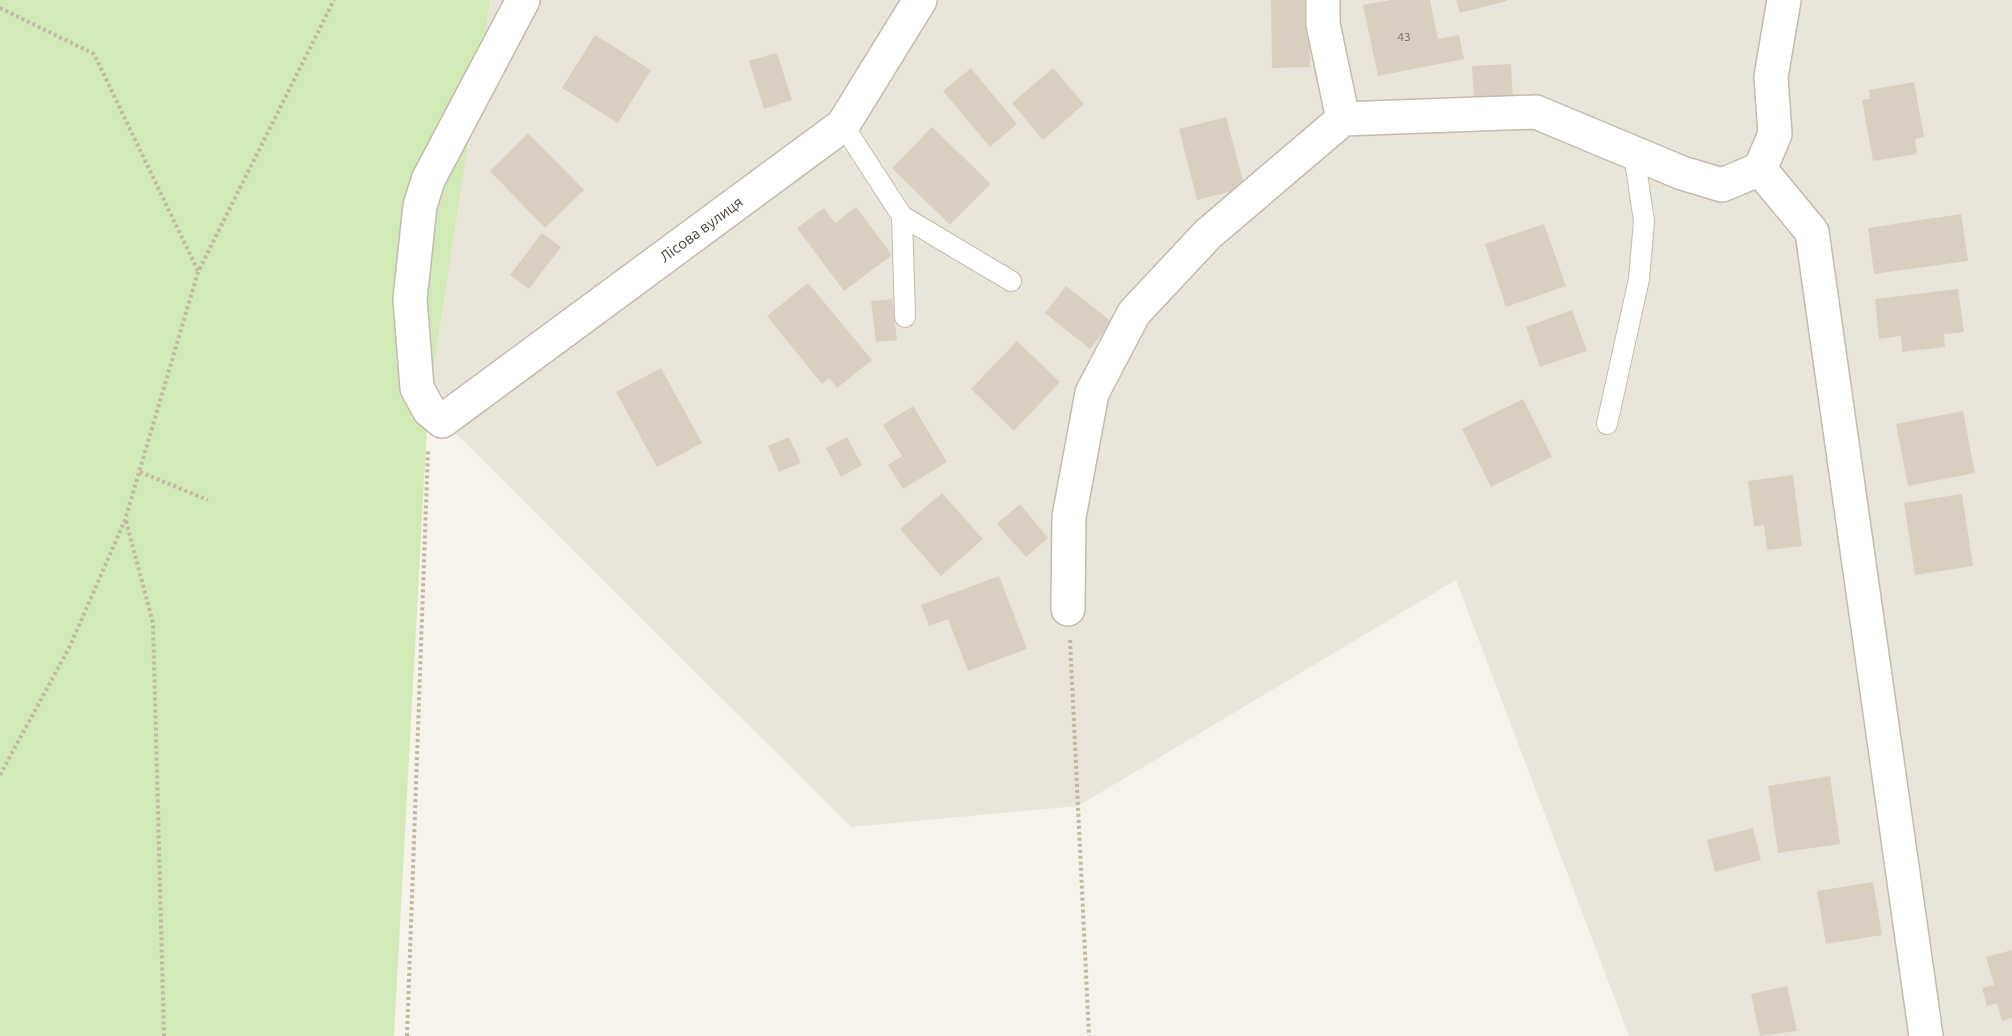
<svg xmlns="http://www.w3.org/2000/svg" width="2012" height="1036" font-family="Ubuntu,sans-serif">
	<style>
		.residential { fill: #eae5da }
		.green { fill: #d2eab5 }
		.building { fill: #d8cfc1 }
		.lines { fill: none; stroke-linecap: round; stroke-linejoin: round }
		.lane-casing { stroke: #c2bbae; stroke-width: 22 }
		.street-casing { stroke: #c2bbae; stroke-width: 36 }
		.path { stroke: #c4b79f; stroke-width: 4; stroke-dasharray: 3 3; stroke-linecap: butt }
		.lane { stroke: #fff; stroke-width: 20 }
		.street { stroke: #fff; stroke-width: 33 }
		.labels { text-anchor: middle; stroke-width: 6; stroke-linejoin: round; paint-order: stroke }
		.number-label { font-size: 12px; fill: #6e675b }
		.street-label { font-size: 15px; fill: #4b4439; stroke: #fff }
	</style>
	<rect width="100%" height="100%" fill="#f6f3ec"/>
	<path class="residential" d="M490 0H2012V1036H1629L1456 580 1078 806 851 827 428 406Z"/>
	<path class="green" d="M0 0H490L428 406 394 1036H0Z"/>
	<path class="building" d="M1271 0H1309L1310 67 1272 68Z
		M1391 0H1430L1438 39 1459 35 1464 59 1378 76 1363 5Z
		M1456 0H1507V1L1460 13Z
		M595 35 651 70 618 123 562 88Z
		M777 53 792 100 764 109 749 61Z
		M1511 64 1513 100 1474 102 1472 66Z
		M971 68 1017 124 990 147 943 91Z
		M1053 68 1084 104 1043 140 1012 103Z
		M1914 82 1924 137 1915 139 1917 154 1873 161 1862 100 1870 99 1869 90Z
		M1226 117 1245 188 1197 200 1179 129Z
		M932 127 991 184 950 225 892 168Z
		M528 133 584 190 545 228 490 171Z
		M856 207 892 255 844 291 797 228 824 208 835 223Z
		M1961 214 1968 261 1874 274 1868 228Z
		M1544 224 1566 286 1506 307 1485 244Z
		M542 233 561 247 529 289 510 275Z
		M808 283 872 360 837 388 829 378 822 384 767 316Z
		M1066 286 1112 322 1090 349 1045 313Z
		M1958 289 1964 332 1944 334 1945 347 1902 352 1901 336 1879 339 1875 299Z
		M892 299 897 340 876 342 871 301Z
		M1572 310 1587 351 1540 367 1526 327Z
		M1017 341 1060 382 1014 431 971 389Z
		M661 368 702 443 657 467 616 392Z
		M1523 399 1552 457 1491 487 1462 429Z
		M913 406 947 462 903 489 888 465 902 456 883 425Z
		M1963 411 1975 473 1908 486 1896 424Z
		M789 437 801 463 779 472 768 446Z
		M847 437 862 465 841 477 826 448Z
		M1793 475 1802 546 1767 550 1764 525 1754 526 1748 481Z
		M942 493 983 539 941 576 900 529Z
		M1962 494 1973 566 1915 575 1904 503Z
		M1020 504 1048 538 1026 557 997 524Z
		M999 576 1027 649 968 671 948 619 929 626 921 605Z
		M1830 776 1840 844 1778 853 1768 786Z
		M1753 828 1761 860 1715 872 1707 840Z
		M1873 882 1882 935 1826 944 1817 891Z
		M2012 950V1018L2002 1021 1997 1003 1987 1006 1982 988 1994 985 1986 957Z
		M1787 986 1797 1031 1760 1036 1751 994Z"/>
	<g class="lines">
		<g class="lane-casing">
			<path id="lane" d="M843 125 902 216 1011 281
				M902 216 905 317
				M1607 424 1639 279 1644 221 1634 154"/>
		</g>
		<g class="street-casing">
			<g id="street">
				<path id="s1" d="M523 0 428 180 420 206 410 299 417 388 429 410 442 421 843 125 920 0"/>
				<path d="M1323 0V24L1343 119"/>
				<path d="M1784 0 1771 77 1775 134 1760 169 1812 232 1926 1036"/>
				<path d="M1068 609 1069 517 1092 393 1134 313 1208 234 1343 119 1536 112 1682 173 1722 185 1760 169"/>
			</g>
		</g>
		<path class="path" d="M0 8 94 54 198 271
			M140 472 208 500
			M126 521 153 623 164 1036
			M1070 640 1089 1036
			M0 775 70 646 125 520 198 272 334 0
			M407 1036 428 450"/>
		<use href="#lane" class="lane"/>
		<use href="#street" class="street"/>
	</g>
	<g class="labels">
		<g class="number-label">
			<text x="1404" y="41">43</text>
		</g>
		<g class="street-label">
			<text dy="5" stroke="none"><textPath href="#s1" startOffset="778">Лісова вулиця</textPath></text>
		</g>
	</g>
</svg>
